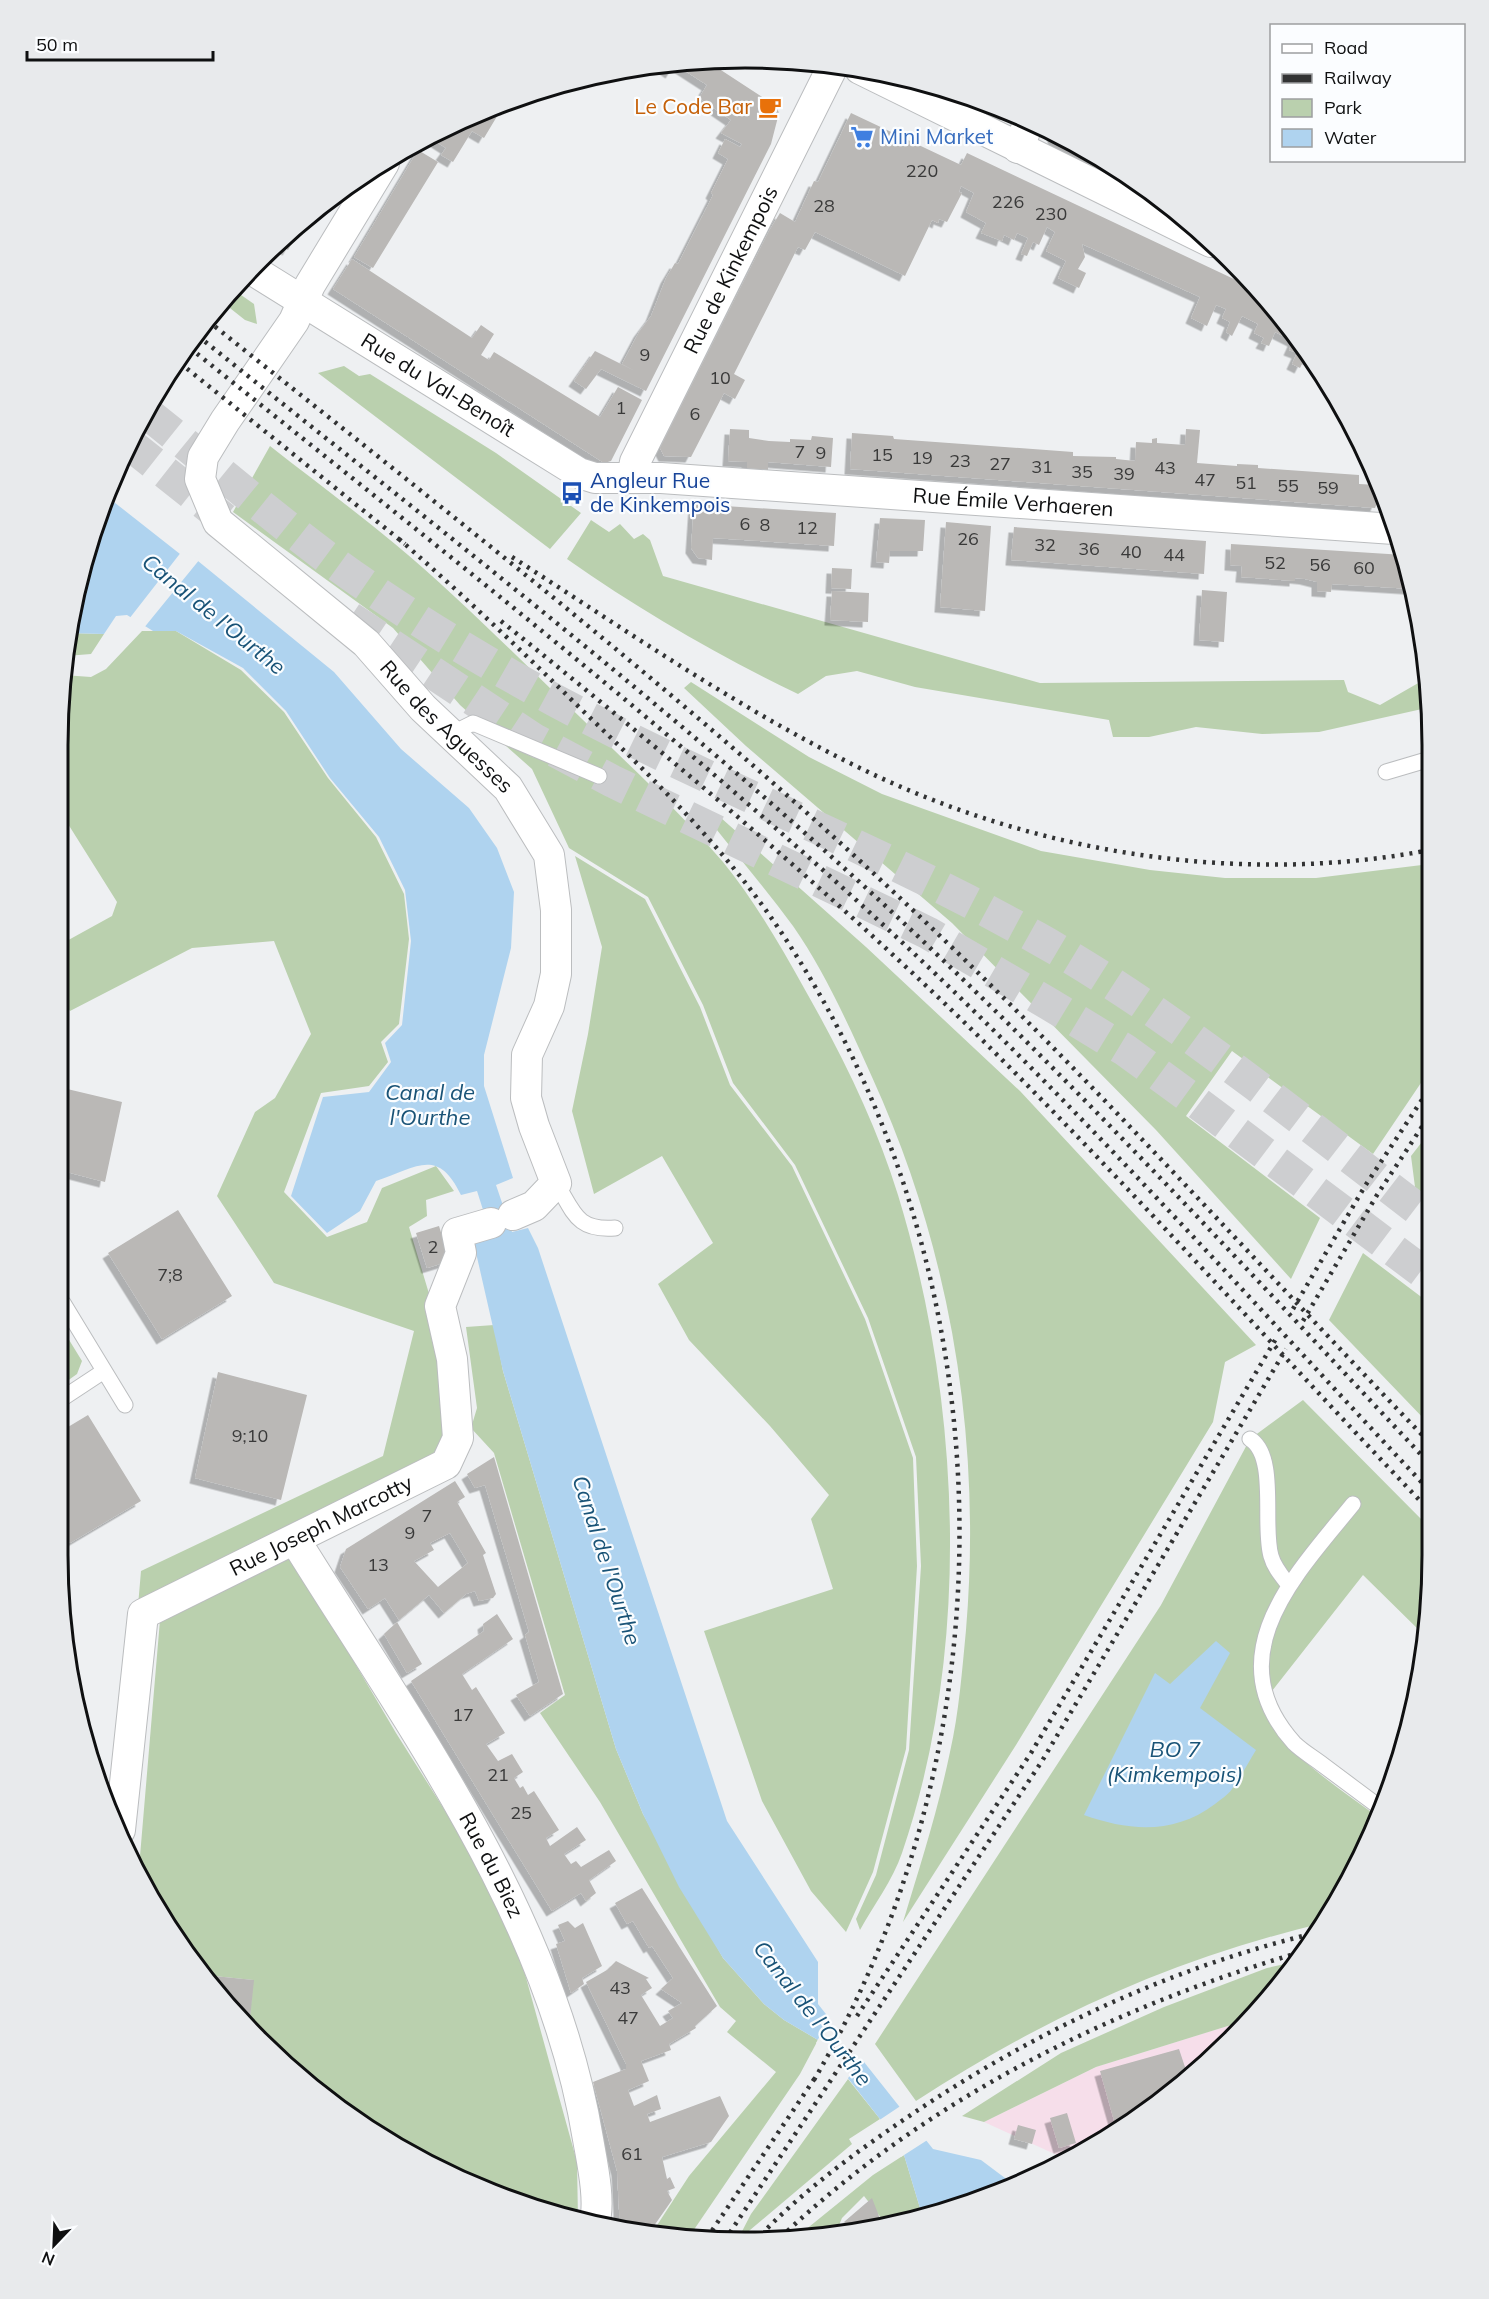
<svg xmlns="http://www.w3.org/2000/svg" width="1489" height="2299" font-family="Mulish,sans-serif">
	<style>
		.industrial { fill: #f6deea }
		.green { fill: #bad0ae }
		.water { fill: #afd3ef }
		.pier { fill: #eef0f2 }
		.building { fill: #bab8b6; fill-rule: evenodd; filter: url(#shadow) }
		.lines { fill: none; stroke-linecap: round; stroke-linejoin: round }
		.highway-tunnel { stroke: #cdced0; stroke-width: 33; stroke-dasharray: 33 16; stroke-linecap: butt }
		.lane-casing { stroke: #bbbdbf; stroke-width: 17 }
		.street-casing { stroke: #bbbdbf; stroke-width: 32 }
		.lane { stroke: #fff; stroke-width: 15 }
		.street { stroke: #fff; stroke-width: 30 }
		.rail { stroke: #323334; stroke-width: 4.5; stroke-dasharray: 3 6; stroke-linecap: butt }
		.labels { text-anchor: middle; stroke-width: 4.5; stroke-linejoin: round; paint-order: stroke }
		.number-label { font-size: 18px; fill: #3a3a3a }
		.food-label { font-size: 21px; fill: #c56008; stroke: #fbfdff; text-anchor: end }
		.shop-label { font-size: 21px; fill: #366cbe; stroke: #fbfdff; text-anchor: start }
		.street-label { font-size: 21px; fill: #0f1011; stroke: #fbfdff }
		.transit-label { font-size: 21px; fill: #164399; stroke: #fbfdff; text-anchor: start }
		.water-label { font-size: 22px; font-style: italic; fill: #195377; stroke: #fbfdff }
		.rim { fill: none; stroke: #0f1011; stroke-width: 3 }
	</style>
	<defs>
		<filter id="shadow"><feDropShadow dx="-5.5" dy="5.5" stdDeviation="0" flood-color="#0004"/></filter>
	</defs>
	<rect width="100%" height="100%" fill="#eef0f2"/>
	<path class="industrial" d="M1247 2020 1126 2126 1068 2160 984 2122 1096 2067Z"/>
	<path class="green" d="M231 288 254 304 257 324 245 320 221 301Z
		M344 366 359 376 370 374 496 453 581 513 550 549 318 373Z
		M270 446C312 479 354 510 395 544 460 598 520 660 581 718 629 765 679 811 723 862 754 900 780 945 804 988 841 1053 876 1123 898 1195 961 1401 972 1648 902 1853 893 1880 873 1906 860 1930L856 1919 876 1875 909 1750 921 1566 916 1457 868 1318 795 1165 733 1083 703 1005 648 897 569 848 532 769 460 705 393 628 233 512Z
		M591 520 609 532 620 524 634 539 643 534 650 540 663 576 1040 683 1344 680 1348 692 1380 705 1427 678 1431 707 1319 732 1262 734 1196 727 1149 737H1113L1109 720 915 687 857 671 826 676 798 694C717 655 641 611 567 559Z
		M142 631H176L241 670 284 712 328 778 376 837 404 894 409 939 399 1024 381 1042 388 1062 369 1086 321 1093 284 1192 327 1237 367 1222 382 1188 436 1166 454 1191 426 1200 427 1216 409 1227 433 1307 447 1433 438 1459 138 1606 141 1571 383 1456 414 1331 274 1283 217 1196 255 1112 275 1098 311 1034 274 941 192 948 70 1011 63 1001V943L112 916 117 902 63 816V675L91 677 106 669Z
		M68 633 104 634 91 654 66 656 63 654Z
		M691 682 809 757 882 794 1041 851 1150 870 1225 878H1316L1430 864 1429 1071 1373 1154 1232 1051 1186 1116 1320 1218 1291 1279 1156 1130 952 923 746 746 684 688Z
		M720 817 866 947 1020 1091 1256 1345 1225 1362 1213 1422 1016 1745 903 1922C920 1866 938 1810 950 1752 959 1713 962 1671 966 1630 982 1440 951 1250 872 1077 850 1028 824 970 793 926 768 892 740 859 713 825Z
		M575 856 645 899 700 1007 730 1085 792 1166 865 1319 913 1458 917 1566 906 1749 873 1872 846 1932 811 1891 762 1801 704 1631 833 1589 811 1519 829 1495 770 1426 689 1340 658 1284 713 1243 662 1156 594 1194 572 1111 588 1034 602 947Z
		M1429 1133 1428 1198 1415 1187 1411 1156Z
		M1363 1253 1428 1302 1427 1422 1329 1320Z
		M494 1325 503 1371 616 1749 643 1814 723 1958 764 2004 784 2020 818 2040 800 2074 689 2237 652 2233 689 2176 776 2072 727 2032 736 2021 720 2007 600 1802 540 1713 565 1695 494 1453 471 1428 477 1408 466 1327Z
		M63 1330 82 1361 77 1374 63 1384Z
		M1303 1400 1427 1525 1426 1637 1363 1575 1261 1705C1285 1756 1336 1785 1379 1818L1340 1899 1323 1923C1173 1959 1045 2017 916 2101L875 2044 1161 1605 1250 1439Z
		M291 1555 396 1733 507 1909 577 2162 578 2220C475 2193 377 2144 296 2073 280 2059 263 2046 249 2029L253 1980 204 1975 173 1937 139 1868 160 1620Z
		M1294 1962 1262 2008 1247 2020 1096 2067 984 2122 962 2116 1061 2053 1164 2007 1267 1968Z
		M848 2079 880 2119 849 2139 852 2144 737 2241 751 2214Z
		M904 2155 923 2218 885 2223 864 2196 842 2218 837 2230 799 2235 873 2175Z"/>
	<path class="water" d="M105 495 180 554 198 561 334 672 401 749 469 808 497 848 514 892 511 948 484 1055V1086L513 1178 496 1185 512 1232 528 1228 538 1248 727 1821 818 1962V2004L933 2149 981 2160 1013 2184 923 2218 904 2155 880 2119 818 2040 784 2020 764 2004 723 1958 679 1887 643 1814 616 1749 503 1371 474 1244 492 1238 477 1191 461 1195C438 1147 417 1167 376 1181L360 1211 327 1233 291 1196 323 1097 369 1092 391 1062 385 1043 402 1025 411 941 405 890 379 837 330 778 286 711 243 668 176 631H153L127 615 116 616 104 634 68 633 93 524Z
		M1216 1641 1230 1653 1200 1708 1256 1750C1248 1763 1241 1777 1232 1789 1228 1795 1220 1800 1215 1804 1174 1835 1129 1831 1084 1815L1155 1673 1170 1684Z"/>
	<path class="pier" d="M182 551 200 559 143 629 129 619Z
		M831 2016 863 2057 846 2081 816 2043Z
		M902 2105 929 2139 901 2157 878 2121Z"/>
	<path class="building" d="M704 59 776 106 779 113 771 144 646 391 601 369 586 389 574 381 595 351 635 371 622 364 639 332 651 316 666 278 675 263 678 264 713 195 711 193 728 159 718 153 725 139 740 147 742 144 721 133 731 120 699 98 707 85 676 65 671 73 659 65Z
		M935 87 965 93 1010 113 999 117Z
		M512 101 506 110 502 108 484 138 472 131 453 162 441 155 446 148 435 141 444 127Z
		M851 113 961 165 967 153 1255 289 1290 326 1311 360 1305 358 1300 368 1292 364 1297 353 1289 350 1293 341 1275 332 1269 346 1261 343 1264 338 1254 333 1258 324 1242 316 1232 336 1226 332 1230 322 1222 318 1226 309 1216 305 1207 326 1191 318 1200 297 1082 244 1085 257 1078 269 1086 273 1079 288 1058 278 1066 261 1046 251 1055 232 1047 227 1039 245 1033 242 1027 256 1021 254 1028 238 1017 233 1014 240 1004 235 1002 241 981 233 986 223 966 212 974 193 961 186 959 192 962 193 947 222 939 219 938 223 932 220 905 276 815 232 805 250 798 247 734 374 745 380 735 399 724 393 691 457 664 456 660 448 769 231 780 213 795 222 814 181 818 182Z
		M1052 133 1088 149 1125 177 1055 144Z
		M418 150 438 162 373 268 354 257Z
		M307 217 288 250 283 247 277 256 270 252Z
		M352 259 472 338 481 325 494 334 481 355 489 360 494 352 600 417 618 387 642 400 611 461 604 463 333 289Z
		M730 429 749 430V438L769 441 790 442V439L811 440 812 436 833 438 831 467 768 462V470L747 468V462L728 461Z
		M1186 429 1200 430 1197 463 1237 466V464L1258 465V468L1359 475V484L1378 485 1381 493 1375 508 850 469 852 433 893 436 894 439 1073 452V456L1116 457V459L1135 461 1136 442 1152 443V439L1157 438V443L1185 445Z
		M694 504 836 513 834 546 713 538 712 560 698 558 691 548Z
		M880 518 925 520 923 551H890L889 563 876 562Z
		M946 522 991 526 985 611 940 607Z
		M1014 527 1206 541 1204 574 1011 560Z
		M1231 544 1404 555 1412 589 1332 584 1331 592 1317 591V582L1305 579 1295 578V581L1241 577 1242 566 1230 565Z
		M832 568 852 569 851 589 831 588Z
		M1202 590 1227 592 1224 642 1199 640Z
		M832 591 869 593 868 622 830 620Z
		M63 1088 122 1102 105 1182 63 1171Z
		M178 1210 232 1296 162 1339 108 1253Z
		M439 1226 450 1261 427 1268 416 1233Z
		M218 1372 307 1395 281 1500 195 1478Z
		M88 1415 141 1501 70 1543 63 1532V1430Z
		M494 1457 563 1694 530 1716 516 1695 539 1682 525 1635 529 1632 485 1485 475 1488 467 1474Z
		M455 1481 465 1497 457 1502 486 1553 483 1555 496 1594 493 1598 479 1601 475 1591 466 1594 444 1613 429 1595 399 1620 385 1598 368 1609 340 1567 346 1549ZM450 1533 468 1563 438 1587 414 1561 434 1550 430 1543Z
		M497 1614 513 1639 462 1674 472 1690 476 1687 505 1733 486 1744 498 1761 512 1754 523 1772 514 1778 520 1788 523 1786 528 1795 534 1791 559 1830 546 1838 550 1846 577 1827 586 1840 564 1854 571 1864 576 1861 581 1867 609 1850 616 1861 589 1880 596 1893 586 1901 581 1893 552 1911 411 1681 484 1631 483 1624Z
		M397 1622 422 1664 407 1673 384 1634Z
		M642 1888 717 2006 695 2026 696 2028 669 2044 671 2050 641 2061 649 2081 628 2090 634 2106 657 2095 661 2109 647 2114 650 2122 720 2096 729 2116 711 2142 662 2157 667 2179 670 2177 675 2188 667 2191 672 2200 649 2233 620 2230 617 2171 593 2082 626 2069V2064L586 1982 607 1970 616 1961 649 1978 646 1979 652 1988 641 1995 660 2026 673 2018 668 2011 682 2003 661 1989 673 1978 652 1946 649 1948 633 1921 627 1924 615 1903Z
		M568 1921 575 1928 583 1923 602 1966 582 1978 584 1984 571 1993 556 1944 565 1941 558 1925Z
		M204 1975 254 1980 249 2029Z
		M1179 2049 1187 2073 1117 2131 1100 2071Z
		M1067 2113 1076 2143 1059 2148 1050 2118Z
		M1018 2125 1036 2130 1032 2144 1014 2139Z
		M872 2198 882 2224 851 2228 844 2222Z"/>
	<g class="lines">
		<path class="highway-tunnel" d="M147 413C206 460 264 510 325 556 383 599 448 640 511 676 681 773 866 842 1037 938 1174 1015 1302 1122 1428 1217
			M127 442 224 519
			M350 618 533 739 612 781 928 933 1049 1004 1125 1050 1195 1101 1428 1276"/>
		<g class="lane-casing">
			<path id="lane" d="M451 734 473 723 599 776
				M1386 772 1430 759
				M556 1183C574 1212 576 1231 615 1228
				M63 1303 125 1405
				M63 1398 104 1371
				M1250 1439C1278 1456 1262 1526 1271 1556 1274 1567 1281 1575 1288 1584
				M1353 1504C1297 1573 1215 1655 1294 1743 1302 1751 1314 1758 1323 1765 1343 1780 1362 1794 1382 1809"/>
		</g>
		<g class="street-casing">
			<g id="street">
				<path d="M860 69 1211 242"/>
				<path d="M1018 148 1029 122"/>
				<path id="s1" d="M384 163 310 285 294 321 225 421 203 457 200 479 218 522 366 643 423 708 508 788 549 855 556 910V974L549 1006 527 1055 526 1098 534 1126 556 1183 534 1206 513 1215"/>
				<path id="s2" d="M251 269 579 473 595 478H661L1394 529"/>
				<path id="s3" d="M632 478 635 462 834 64"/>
				<path id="s4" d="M295 1540C411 1727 552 1917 588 2139 592 2162 601 2202 594 2224"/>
				<path id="s5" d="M120 1830 143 1614 446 1464 458 1438 452 1359 440 1306 461 1253 457 1233 491 1223"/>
			</g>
		</g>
		<use href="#lane" class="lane"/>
		<use href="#street" class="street"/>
		<path class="rail" d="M208 321C448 513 693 702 917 914 1095 1082 1257 1264 1427 1440
			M198 336C437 528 683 716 907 926 1088 1096 1257 1280 1427 1461
			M190 348C427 539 669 726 892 933 1080 1107 1251 1301 1427 1488
			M180 363 405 544
			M399 539C461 593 521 650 580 708 653 778 725 848 781 932 1008 1271 1019 1735 811 2085
			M512 557C627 631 742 711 866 771 1039 854 1241 886 1430 850
			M501 621C660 749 817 880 964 1022 1124 1179 1272 1346 1427 1508
			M1293 1309 1365 1186 1429 1089
			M1303 1321 1377 1195 1429 1116
			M857 2016 1031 1753 1277 1337
			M781 2237C927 2099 1110 2008 1301 1952
			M707 2238 815 2078
			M725 2240 1042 1761 1286 1349
			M755 2241C797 2196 849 2157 899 2123 1025 2036 1165 1969 1315 1933"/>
	</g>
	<defs>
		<g id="cafe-bare" transform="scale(1.8)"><path d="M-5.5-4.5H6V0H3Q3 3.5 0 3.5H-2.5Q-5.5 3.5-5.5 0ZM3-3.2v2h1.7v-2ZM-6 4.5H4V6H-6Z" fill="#e8710a" stroke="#fbfdff" stroke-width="2.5" paint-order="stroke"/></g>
		<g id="supermarket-bare" transform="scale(1.8)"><path d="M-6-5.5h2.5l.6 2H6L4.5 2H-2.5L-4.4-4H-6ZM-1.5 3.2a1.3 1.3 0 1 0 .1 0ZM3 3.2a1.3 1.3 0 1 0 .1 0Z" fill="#3f7fe0" stroke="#fbfdff" stroke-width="2.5" paint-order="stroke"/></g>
		<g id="bus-bare" transform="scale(1.8)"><path d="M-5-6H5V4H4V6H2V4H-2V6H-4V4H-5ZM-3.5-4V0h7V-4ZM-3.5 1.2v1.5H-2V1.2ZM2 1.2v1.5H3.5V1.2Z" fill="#1a4fb4" stroke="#fbfdff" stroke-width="2.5" paint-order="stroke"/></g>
	</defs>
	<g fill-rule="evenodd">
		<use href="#cafe-bare" x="770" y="107"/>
		<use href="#supermarket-bare" x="862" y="137"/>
		<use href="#bus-bare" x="572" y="493"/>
	</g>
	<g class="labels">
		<g class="number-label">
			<text x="922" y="177">220</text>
			<text x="1008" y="208">226</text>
			<text x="824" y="212">28</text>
			<text x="1051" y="220">230</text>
			<text x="645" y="361">9</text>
			<text x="720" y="384">10</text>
			<text x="621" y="414">1</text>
			<text x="695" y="420">6</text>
			<text x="800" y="458">7</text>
			<text x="821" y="459">9</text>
			<text x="882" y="461">15</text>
			<text x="922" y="464">19</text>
			<text x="960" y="467">23</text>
			<text x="1000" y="470">27</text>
			<text x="1042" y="473">31</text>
			<text x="1165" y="474">43</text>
			<text x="1082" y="478">35</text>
			<text x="1124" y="480">39</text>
			<text x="1205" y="486">47</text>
			<text x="1246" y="489">51</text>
			<text x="1288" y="492">55</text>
			<text x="1328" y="494">59</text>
			<text x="745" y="530">6</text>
			<text x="765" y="531">8</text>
			<text x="807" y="534">12</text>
			<text x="968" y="545">26</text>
			<text x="1045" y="551">32</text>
			<text x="1089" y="555">36</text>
			<text x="1131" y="558">40</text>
			<text x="1174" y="561">44</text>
			<text x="1275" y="569">52</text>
			<text x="1320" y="571">56</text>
			<text x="1364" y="574">60</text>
			<text x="433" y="1253">2</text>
			<text x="170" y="1281">7;8</text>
			<text x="250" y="1442">9;10</text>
			<text x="427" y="1522">7</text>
			<text x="410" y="1539">9</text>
			<text x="378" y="1571">13</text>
			<text x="463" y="1721">17</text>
			<text x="498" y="1781">21</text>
			<text x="521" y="1819">25</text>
			<text x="620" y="1994">43</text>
			<text x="628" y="2024">47</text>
			<text x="632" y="2160">61</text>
		</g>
		<g class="food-label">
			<text x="752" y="114">Le Code Bar</text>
		</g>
		<g class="shop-label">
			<text x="880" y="144">Mini Market</text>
		</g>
		<g class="street-label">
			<text dy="7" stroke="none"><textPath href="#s3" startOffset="231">Rue de Kinkempois</textPath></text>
			<text dy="7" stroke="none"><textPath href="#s2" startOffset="220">Rue du Val-Benoît</textPath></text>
			<text dy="7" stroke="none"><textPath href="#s2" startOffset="822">Rue Émile Verhaeren</textPath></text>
			<text dy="7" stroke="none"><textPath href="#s1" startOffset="722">Rue des Aguesses</textPath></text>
			<text dy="7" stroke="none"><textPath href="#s5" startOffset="416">Rue Joseph Marcotty</textPath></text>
			<text dy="7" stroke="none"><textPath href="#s4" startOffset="380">Rue du Biez</textPath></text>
		</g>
		<g class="transit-label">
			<text x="590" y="488">Angleur Rue<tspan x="590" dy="24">de Kinkempois</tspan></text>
		</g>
		<g class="water-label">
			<text transform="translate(214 614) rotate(39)" y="8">Canal de l'Ourthe</text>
			<text x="430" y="1100">Canal de<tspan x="430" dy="25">l'Ourthe</tspan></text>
			<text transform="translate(607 1560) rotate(72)" y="8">Canal de l'Ourthe</text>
			<text x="1175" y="1757">BO 7<tspan x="1175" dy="25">(Kimkempois)</tspan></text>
			<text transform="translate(813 2013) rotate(52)" y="8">Canal de l'Ourthe</text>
		</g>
	</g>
	<path d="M0 0H1489V2299H0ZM745 68H745A677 677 0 0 1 1422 745V1555A677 677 0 0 1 745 2232H745A677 677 0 0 1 68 1555V745A677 677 0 0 1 745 68Z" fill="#e8eaec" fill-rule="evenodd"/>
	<path class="rim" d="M745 68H745A677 677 0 0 1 1422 745V1555A677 677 0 0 1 745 2232H745A677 677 0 0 1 68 1555V745A677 677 0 0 1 745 68Z"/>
	<rect x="1270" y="24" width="195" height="138" fill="#fbfdff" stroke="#9d9ea0" stroke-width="1.5"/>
	<rect x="1282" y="44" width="30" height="9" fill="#ffffff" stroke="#9d9ea0" stroke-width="1.5"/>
	<text x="1324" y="54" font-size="18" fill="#0f1011">Road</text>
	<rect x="1282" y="74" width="30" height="9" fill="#323334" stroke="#9d9ea0" stroke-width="1.5"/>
	<text x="1324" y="84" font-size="18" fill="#0f1011">Railway</text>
	<rect x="1282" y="99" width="30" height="18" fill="#bad0ae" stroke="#9d9ea0" stroke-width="1.5"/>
	<text x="1324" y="114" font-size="18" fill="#0f1011">Park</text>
	<rect x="1282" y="129" width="30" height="18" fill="#afd3ef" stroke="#9d9ea0" stroke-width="1.5"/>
	<text x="1324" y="144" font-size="18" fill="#0f1011">Water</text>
	<g transform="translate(54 2245) rotate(203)" stroke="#fbfdff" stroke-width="4.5" paint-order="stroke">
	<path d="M0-4.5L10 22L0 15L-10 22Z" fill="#0f1011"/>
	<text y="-9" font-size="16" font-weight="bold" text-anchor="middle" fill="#0f1011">N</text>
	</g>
	<path d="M27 51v9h186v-9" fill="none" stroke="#0f1011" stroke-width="3"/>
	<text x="36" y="51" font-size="18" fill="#0f1011" stroke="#fbfdff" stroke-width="4.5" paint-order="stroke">50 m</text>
</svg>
